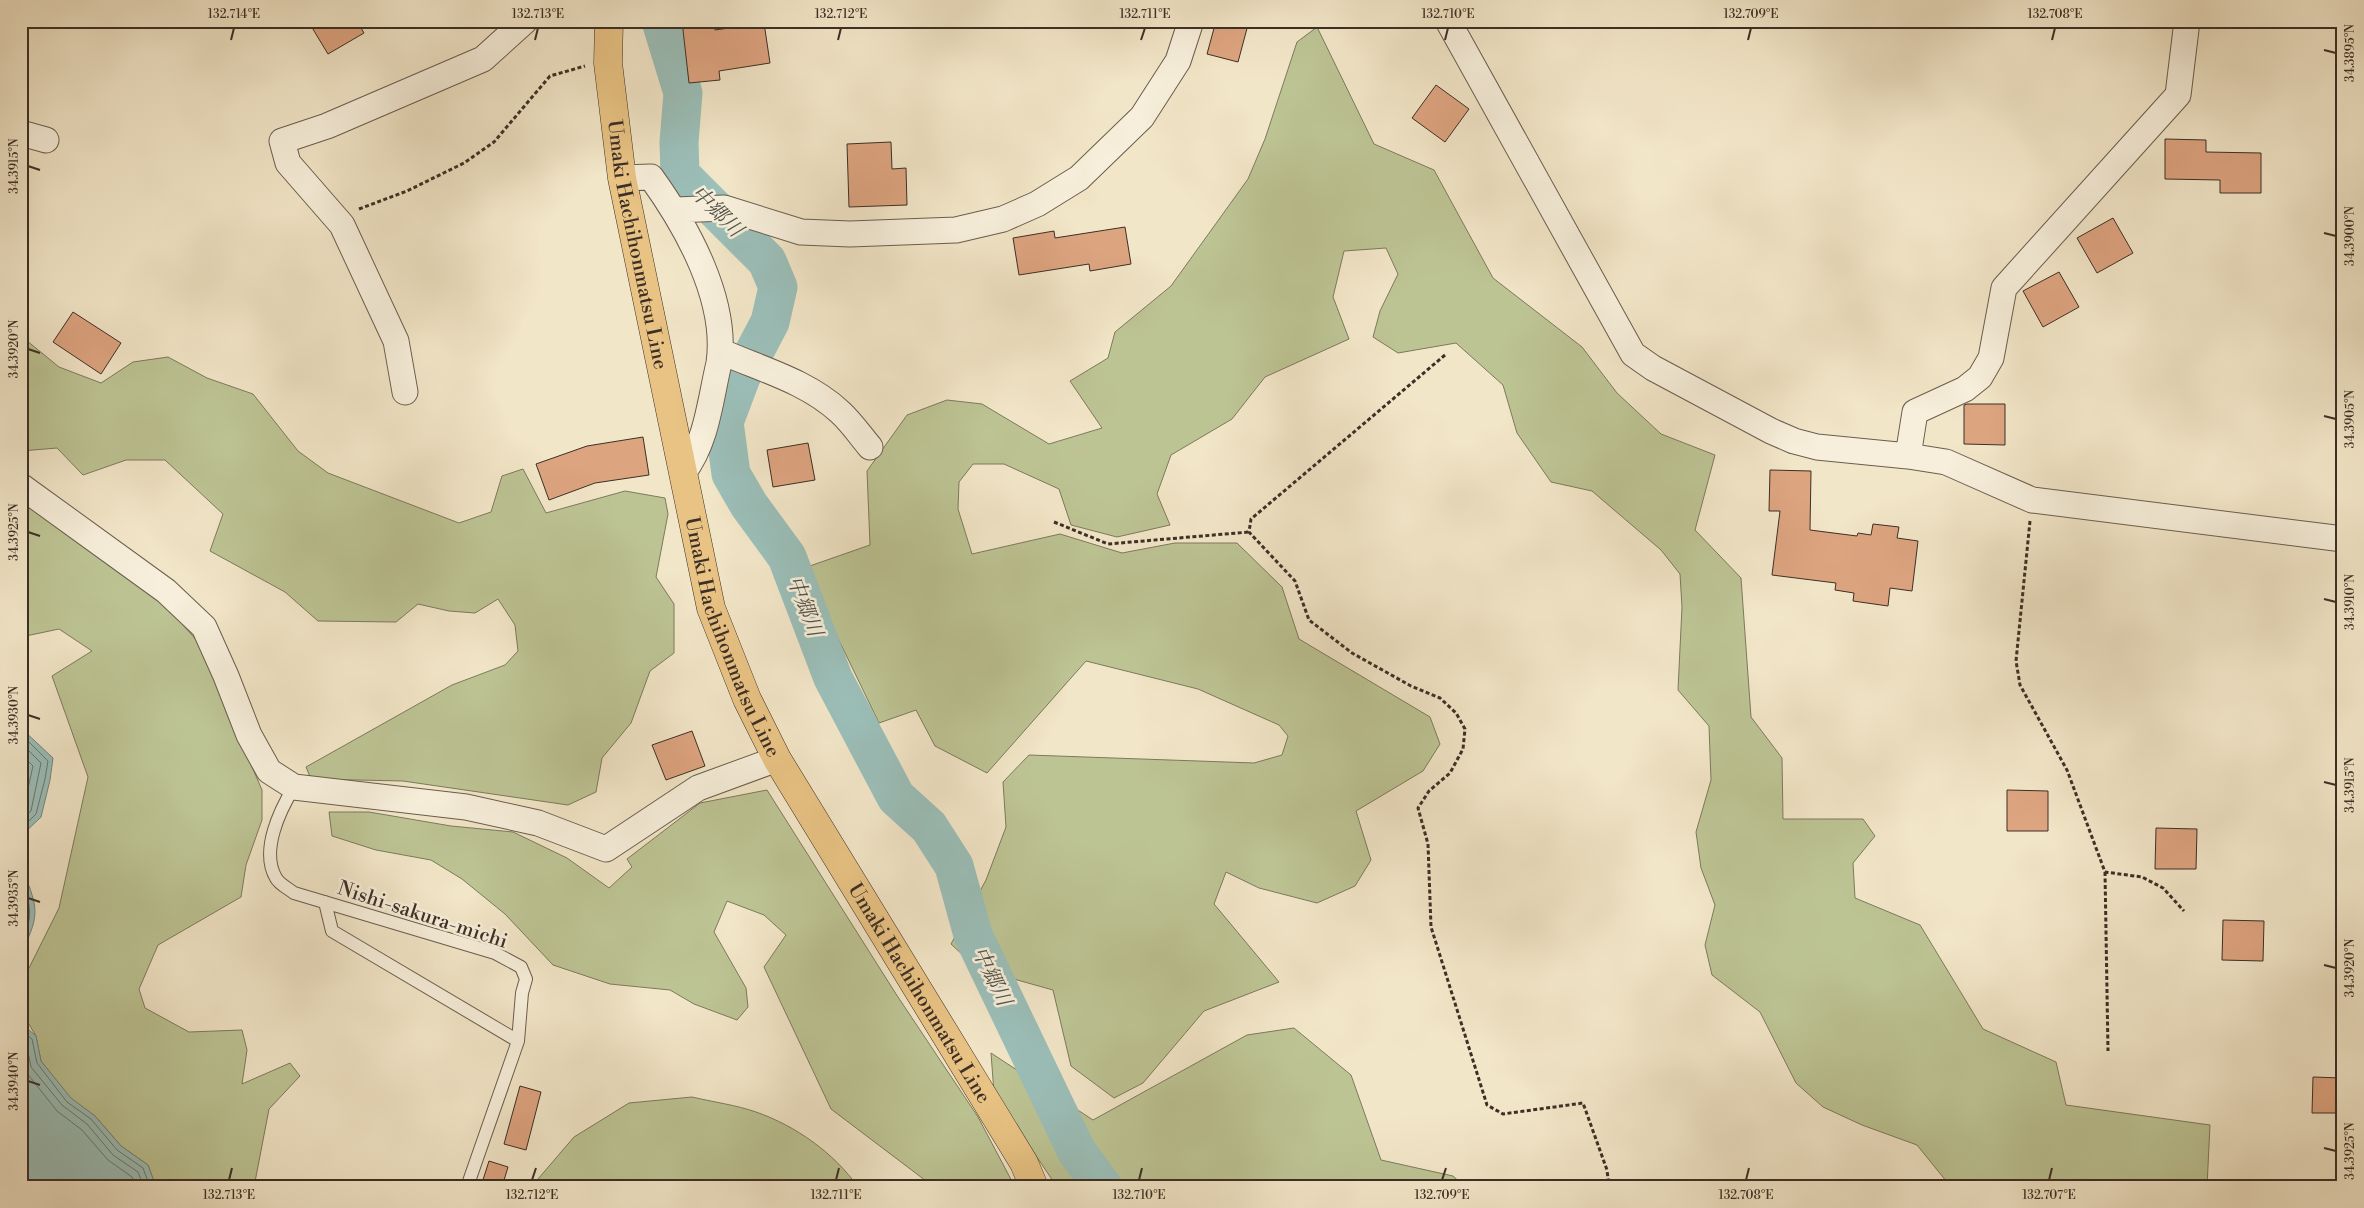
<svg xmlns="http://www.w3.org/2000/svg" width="2364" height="1208" font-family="'Libre Bodoni','Noto Serif JP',serif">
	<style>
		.green { fill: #bdc494; stroke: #7c7a5d }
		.water { fill: #9bbfb9; stroke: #75857e }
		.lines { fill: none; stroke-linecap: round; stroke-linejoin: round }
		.shore { stroke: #6c7770; stroke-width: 1 }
		.river { stroke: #9bbfb9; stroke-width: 39 }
		.building { fill: #dda480; stroke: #3c2f26 }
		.lane-casing { stroke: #6a5d4e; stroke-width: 14 }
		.street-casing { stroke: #6a5d4e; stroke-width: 27 }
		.primary-casing { stroke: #3c2f26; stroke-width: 29 }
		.path { stroke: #3c2f26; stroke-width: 3; stroke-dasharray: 4 2.5; stroke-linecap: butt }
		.lane { stroke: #f7efdb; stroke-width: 12 }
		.street { stroke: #f7efdb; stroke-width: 25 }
		.primary { stroke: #e9c384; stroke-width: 28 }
		.ticks { fill: none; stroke: #3c2f26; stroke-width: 2 }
		.labels { text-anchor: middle; stroke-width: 5; stroke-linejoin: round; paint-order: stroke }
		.street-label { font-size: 20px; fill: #3c2f26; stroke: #f7efdb }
		.water-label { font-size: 21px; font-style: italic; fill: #54534b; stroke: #f7efdb }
		.neatline { fill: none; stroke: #3c2f26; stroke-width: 2 }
		.ticks-label { font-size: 12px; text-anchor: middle; fill: #3c2f26 }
	</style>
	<rect width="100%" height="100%" fill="#f2e6c8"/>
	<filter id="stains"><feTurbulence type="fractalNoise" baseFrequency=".004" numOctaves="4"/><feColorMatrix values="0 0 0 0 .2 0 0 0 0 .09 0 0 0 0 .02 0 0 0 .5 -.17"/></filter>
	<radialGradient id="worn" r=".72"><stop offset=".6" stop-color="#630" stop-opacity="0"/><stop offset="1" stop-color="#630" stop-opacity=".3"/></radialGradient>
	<path class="green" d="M1317 27 1374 144 1434 170 1493 278 1582 347 1617 393 1661 434 1715 455 1695 530 1741 578 1751 717 1782 758 1783 819H1863L1875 836 1853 863 1855 898 1920 925 1983 1029 2056 1062 2066 1105 2210 1125 2207 1187H1951L1917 1145 1862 1125 1823 1107 1796 1083 1760 1012 1712 975 1705 945 1715 905 1701 868 1696 832 1711 780 1709 726 1678 690 1682 607 1680 574 1661 550 1592 491 1551 482 1517 433 1503 385 1456 343 1398 353 1373 337 1380 311 1398 274 1386 248 1344 251 1333 297 1349 339 1265 377 1232 419 1171 455 1157 494 1170 525 1117 537 1071 525 1059 489 1004 464H973L959 482 958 509 972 554 1060 534 1122 553 1175 543H1237L1282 587 1299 639 1430 717 1440 744 1423 771 1356 811 1371 860 1355 886 1317 903 1259 888 1226 872 1214 904 1279 982 1204 1011 1143 1083 1114 1098 1071 1066 1053 990 978 969 951 944 986 880 1006 827 1003 782 1029 755 1254 763 1282 755 1288 736 1279 725 1198 689 1086 661 987 773 935 746 916 710 879 723 804 568 870 545 867 471 907 415 947 400 982 404 1049 444 1102 428 1070 381 1108 358 1115 332 1171 286 1248 179 1265 139 1297 42Z
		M21 336 59 367 101 383 133 362 168 357 207 378 253 394 298 451 328 473 459 523 491 512 502 476 523 469 546 513 625 491 665 498 668 514 656 577 674 604V653L650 671 631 723 602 758 596 792 568 805 403 781 311 779 306 767 452 685 505 665 518 651 515 625 498 599 475 613 449 611 418 604 396 622 318 621 285 592 210 551 223 514 165 460H126L83 475 57 448 21 451Z
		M21 497 166 606 199 643 262 790V820L246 865 241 897 158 945 139 989 145 1008 189 1032 242 1030 247 1050 242 1084 290 1063 300 1076 269 1109 254 1187H156L148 1165 121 1146 95 1116 71 1099 41 1061 36 1036 21 1011V984L59 908 88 777 52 676 92 651 59 629 21 637Z
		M767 790 896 994 978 1117 1015 1187H934L831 1109 764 967 786 935 764 915 727 901 714 932 746 988 748 1007 737 1020 694 1004 670 990 610 984 553 965 505 914 462 879 431 860 376 850 332 836 329 812H369L451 826 513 832 567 858 609 888 632 867 627 859 700 803Z
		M1294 1028 1351 1075 1381 1160 1453 1176 1465 1187H1057L994 1093 991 1053 1093 1120 1247 1035Z
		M692 1097C713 1102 736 1105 756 1112 796 1126 834 1153 858 1187H535L538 1179 574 1137 629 1103Z"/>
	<path class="water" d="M21 728 53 758 50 780 41 817 21 836Z
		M21 865C37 907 42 912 21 953Z
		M21 1023 36 1036 41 1061 71 1098 95 1116 121 1146 148 1165 156 1187H21Z"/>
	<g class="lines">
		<path class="shore" d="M21 734 48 761 45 779 36 814 21 829
			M21 743 41 763 31 811 21 820
			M21 754 33 766 24 806 21 810
			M21 880C31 905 34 917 21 942
			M21 1030 32 1039 37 1063 67 1102 91 1119 117 1150 143 1168 150 1187
			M21 1038 26 1042 31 1067 62 1105 87 1124 113 1155 138 1172 144 1187
			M21 1057 26 1072 57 1111 82 1130 108 1160 132 1177 136 1187"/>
		<path class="river" d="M661 21 683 93 679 142 680 174 767 261 778 287 770 322 741 377 724 422 731 474 749 505 787 557 833 678 896 797 929 827 954 866 973 935 1077 1152 1103 1187"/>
	</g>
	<path class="building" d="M308 21H357L364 33 328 54Z
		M682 21H713L715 30 764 23 770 63 719 71 720 80 689 83Z
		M1216 21H1249L1238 62 1207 54Z
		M1436 85 1469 109 1445 142 1412 118Z
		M2165 139 2206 140V152L2261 153V193H2220V180L2165 179Z
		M891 142 892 169 906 168 907 205 849 207 847 144Z
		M2113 218 2133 253 2097 273 2077 238Z
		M1125 227 1131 264 1090 271 1089 264 1019 275 1013 238 1054 231 1055 238Z
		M2059 272 2079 307 2043 327 2023 291Z
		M73 312 121 343 101 374 53 342Z
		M1967 404H2005V445L1964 444V405Z
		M643 437 649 475 595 483 549 500 536 464 587 446Z
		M808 443 815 480 773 487 767 450Z
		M1770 470 1811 471 1810 530 1857 536 1858 533 1871 535 1873 524 1899 527 1897 538 1918 541 1912 591 1890 588 1888 606 1853 601 1854 593 1835 590 1836 583 1772 575 1780 511H1769Z
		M692 731 705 766 666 780 652 745Z
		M2007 790 2048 791V831H2007Z
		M2156 828 2197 829 2196 869H2155Z
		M2223 920 2264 921 2263 961 2222 960Z
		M2313 1077 2342 1078 2341 1113H2312Z
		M520 1086 541 1092 526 1150 504 1144Z
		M489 1161 508 1167 502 1187 482 1183Z"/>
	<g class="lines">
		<g class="lane-casing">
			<path id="lane" d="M294 787C280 810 260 851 276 878 279 884 289 889 294 893L495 953 521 967 526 979 522 993 518 1041 467 1187
				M325 902 332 931 518 1041"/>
		</g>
		<g class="street-casing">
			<path id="street" d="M1448 21 1633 354 1653 368 1771 431 1794 441 1817 447 1908 456 1946 462 2032 500 2343 539
				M21 133 46 140
				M622 178 651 177C687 227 728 300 719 363 710 401 707 442 683 473
				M676 210 724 208 801 232 850 234 956 230 1003 219 1037 204 1079 178 1142 117 1178 61 1191 21
				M720 351C760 369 807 381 840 412 851 422 860 435 870 447
				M405 392 396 341 342 225 288 163 282 141 327 126 483 59 525 21
				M1908 456 1915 412 1965 389 1980 377 1991 358 2004 288 2178 95 2187 21
				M21 486 166 591 204 627 226 676 249 735 269 771 294 787 466 807 538 823 606 849 698 788 777 759"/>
		</g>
		<g class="primary-casing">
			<g id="primary">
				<path id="s1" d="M609 21 608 63 622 178 711 608 747 699 777 759 1024 1163 1034 1187"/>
			</g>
		</g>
		<path class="path" d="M359 209 407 191 464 163 494 142 550 76 585 66
			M1445 355 1251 519 1249 532 1295 581 1309 620 1352 653 1411 686 1440 698 1456 713 1465 729 1463 749 1450 773 1429 791 1418 808 1428 844 1431 927 1487 1105 1503 1114 1583 1103 1607 1170 1609 1187
			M2030 521 2016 661 2020 685 2067 770 2105 872 2142 877 2163 888 2184 911
			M1054 522 1108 544 1249 532
			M2105 872 2108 1051"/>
		<use href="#lane" class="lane"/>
		<use href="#street" class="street"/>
		<use href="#primary" class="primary"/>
	</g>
	<path class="ticks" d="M231 40 234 28M535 40 538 28M838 40 841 28M1141 40 1145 28M1445 40 1448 28M1748 40 1751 28M2052 40 2055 28M2324 50 2336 53M28 166 40 170M2324 233 2336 236M28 349 40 353M2324 416 2336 419M28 532 40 536M2324 599 2336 602M28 715 40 719M2324 782 2336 785M28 898 40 902M2324 965 2336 968M28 1081 40 1085M2324 1148 2336 1151M229 1180 232 1168M532 1180 536 1168M836 1180 839 1168M1139 1180 1142 1168M1442 1180 1446 1168M1746 1180 1749 1168M2049 1180 2052 1168"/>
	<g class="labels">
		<g class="street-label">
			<text dy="7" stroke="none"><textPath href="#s1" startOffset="226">Umaki Hachihonmatsu Line</textPath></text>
			<text dy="7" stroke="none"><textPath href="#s1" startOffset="631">Umaki Hachihonmatsu Line</textPath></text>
			<text transform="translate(423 914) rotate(18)" y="7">Nishi-sakura-michi</text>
			<text dy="7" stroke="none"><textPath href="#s1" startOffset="1036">Umaki Hachihonmatsu Line</textPath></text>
		</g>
		<g class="water-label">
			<text transform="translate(717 211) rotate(45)" y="7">中郷川</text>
			<text transform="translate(805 606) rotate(69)" y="7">中郷川</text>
			<text transform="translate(992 976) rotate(64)" y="7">中郷川</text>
		</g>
	</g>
	<rect width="2364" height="1208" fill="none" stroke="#f2e6c8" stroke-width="55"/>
	<rect x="28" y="28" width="2308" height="1152" class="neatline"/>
	<g class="ticks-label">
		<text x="234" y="18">132.714°E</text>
		<text x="538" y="18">132.713°E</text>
		<text x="841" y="18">132.712°E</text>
		<text x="1145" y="18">132.711°E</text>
		<text x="1448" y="18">132.710°E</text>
		<text x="1751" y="18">132.709°E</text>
		<text x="2055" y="18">132.708°E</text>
		<text transform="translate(2350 53) rotate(-90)" y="4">34.3895°N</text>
		<text transform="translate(14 166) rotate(-90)" y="4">34.3915°N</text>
		<text transform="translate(2350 236) rotate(-90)" y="4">34.3900°N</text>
		<text transform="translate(14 349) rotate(-90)" y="4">34.3920°N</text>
		<text transform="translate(2350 419) rotate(-90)" y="4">34.3905°N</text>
		<text transform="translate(14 532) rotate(-90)" y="4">34.3925°N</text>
		<text transform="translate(2350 602) rotate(-90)" y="4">34.3910°N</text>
		<text transform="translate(14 715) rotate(-90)" y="4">34.3930°N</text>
		<text transform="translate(2350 785) rotate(-90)" y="4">34.3915°N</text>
		<text transform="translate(14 898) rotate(-90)" y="4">34.3935°N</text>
		<text transform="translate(2350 968) rotate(-90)" y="4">34.3920°N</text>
		<text transform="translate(14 1081) rotate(-90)" y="4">34.3940°N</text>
		<text transform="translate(2350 1151) rotate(-90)" y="4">34.3925°N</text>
		<text x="229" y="1199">132.713°E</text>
		<text x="532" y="1199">132.712°E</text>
		<text x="836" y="1199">132.711°E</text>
		<text x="1139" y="1199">132.710°E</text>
		<text x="1442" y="1199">132.709°E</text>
		<text x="1746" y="1199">132.708°E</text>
		<text x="2049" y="1199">132.707°E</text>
	</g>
	<rect width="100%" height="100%" filter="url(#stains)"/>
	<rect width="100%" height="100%" fill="url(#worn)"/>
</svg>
